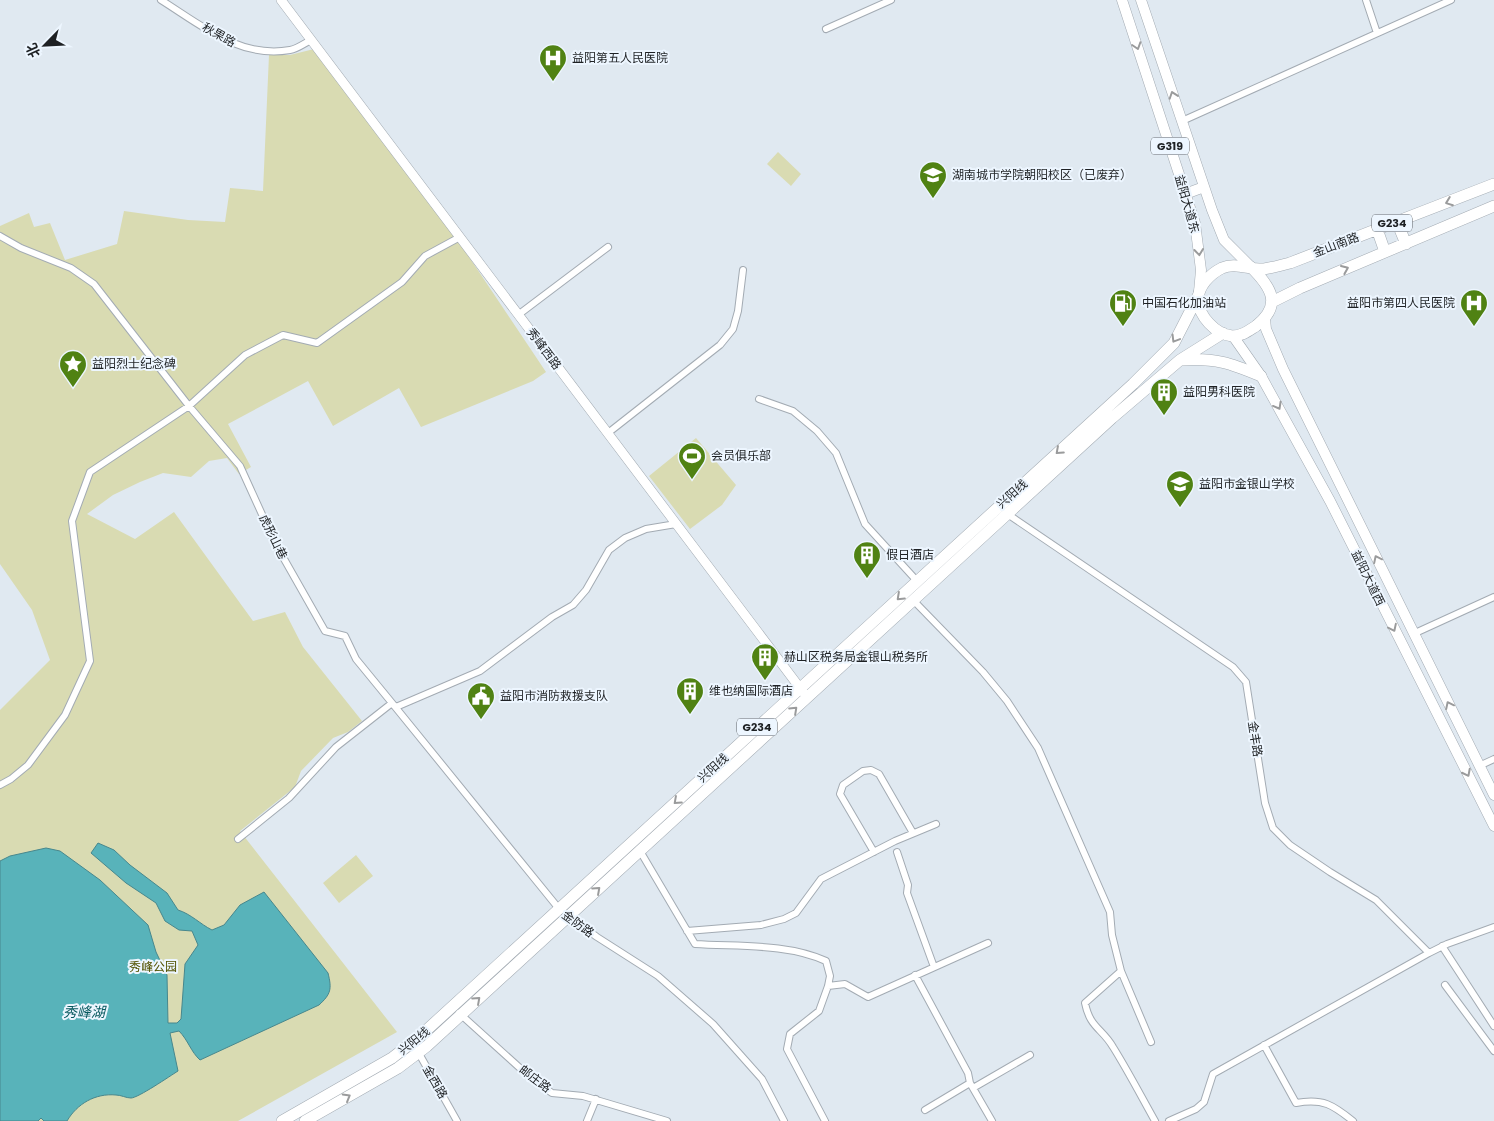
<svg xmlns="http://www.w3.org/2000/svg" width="1494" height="1121" font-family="Poppins,'Noto Sans SC',sans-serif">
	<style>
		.green { fill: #d9dbb2 }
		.water { fill: #58b3ba; stroke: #47878d }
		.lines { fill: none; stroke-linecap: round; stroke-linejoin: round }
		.street-casing { stroke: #a3abb3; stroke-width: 8 }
		.secondary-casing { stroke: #a3abb3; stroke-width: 10 }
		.primary-casing { stroke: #a3abb3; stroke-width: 11 }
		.highway-casing { stroke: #a3abb3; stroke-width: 12 }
		.street { stroke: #fff; stroke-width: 6 }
		.secondary { stroke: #fff; stroke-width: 9 }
		.primary { stroke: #fff; stroke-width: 10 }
		.highway { stroke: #fff; stroke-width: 11 }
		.oneway { stroke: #9a9b9c }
		.labels { text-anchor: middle; stroke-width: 4; stroke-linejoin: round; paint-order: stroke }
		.shield { fill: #edf6ff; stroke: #5c6166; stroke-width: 1 }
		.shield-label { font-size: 11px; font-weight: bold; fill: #1e2124 }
		.street-label { font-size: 12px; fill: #1e2124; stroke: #edf6ff }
		.poi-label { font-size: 12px; fill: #1e2124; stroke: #edf6ff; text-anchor: start }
		.park-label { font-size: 12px; fill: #525200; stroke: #edf6ff }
		.water-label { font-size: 14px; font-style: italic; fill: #07595f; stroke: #edf6ff }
	</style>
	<rect width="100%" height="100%" fill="#e0e9f1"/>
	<path class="green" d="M314 49 455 236 546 372 533 381 421 427 399 388 333 426 308 381 228 424 251 467 239 474 227 458 209 461 191 477 163 473 140 482 113 495 87 514 135 539 174 512 253 621 285 612 303 647 362 721 348 732 333 738 301 771 295 787 240 831 397 1032 238 1121H0V710L50 660 32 610 0 564V226L29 213 34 227 50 223 65 260 117 244 124 211 188 220 225 222 230 188 263 191 269 55H290Z
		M778 152 801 174 791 186 767 164Z
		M696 438 736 485 722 505 690 529 649 476Z
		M356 855 373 876 339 903 323 883Z"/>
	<path class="water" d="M98 843 114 850 130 865 167 893 178 910C191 914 200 924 212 930L224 925 240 905 264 892 328 973C332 989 331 994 319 1005L200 1060C191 1052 188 1040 179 1031L170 1033 178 1071C170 1076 138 1098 131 1098 126 1098 121 1095 116 1095 95 1093 77 1104 67 1121H44L41 1118 38 1121H0V861L10 856 46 848 60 851 100 880 148 925 156 952 167 975 168 1023H177L181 1019 185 964 198 945 192 931 179 930 165 921 156 903 126 883 91 853Z"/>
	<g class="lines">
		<g class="street-casing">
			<path id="street" d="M161 0C201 25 240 59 290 50 297 49 305 43 311 40
				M1366 0 1377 33
				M826 29 891 0
				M1182 121 1451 0
				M0 236 21 248 71 268 94 284 189 406 240 466 275 543 325 631 345 636 356 659 392 703 336 747 289 798 238 839
				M518 315 608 247
				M759 399 793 411 817 431 836 453 865 524 917 581
				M608 433 720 345 733 329 738 311 743 270
				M1006 513 1233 667 1246 682 1265 803 1273 828 1290 845 1330 872 1376 900 1429 953 1447 944 1494 927
				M913 600 983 672 1007 701 1038 748 1110 912 1112 935 1121 971 1085 1003C1090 1028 1102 1028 1113 1047 1128 1071 1141 1096 1155 1121
				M1413 634 1494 597
				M392 703 560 910
				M396 707 480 671 552 617 573 605 586 590 609 550 625 538 646 529 676 524
				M1479 766 1494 759
				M0 785 11 779 28 765 65 715 90 661 72 521 90 472 189 406 245 355 283 335 317 343 402 282 425 256 460 237
				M640 851 695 944C737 947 787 943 826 961L830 976 828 986 819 1011 790 1034 787 1049 825 1121
				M874 852 840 794 843 785 863 771 871 770 879 774 913 833
				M897 852 908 885 907 893 934 967
				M568 916 597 937 658 976 713 1024 762 1079 784 1121
				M687 931 761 925 784 919 796 913 821 879 895 841 936 824
				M1442 946 1494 1026
				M1121 971 1151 1042
				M915 975 968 1073 970 1083 992 1121
				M1445 985 1494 1051
				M828 986 845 984 868 997 988 943
				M459 1013 531 1078 552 1093 583 1096 667 1121
				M1264 1045 1296 1103C1323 1098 1333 1105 1353 1121
				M417 1050 457 1121
				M973 1088 1030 1055
				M925 1110 970 1083
				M587 1121 596 1099
				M1169 1121 1196 1109 1204 1102 1213 1074 1429 953"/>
		</g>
		<g class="secondary-casing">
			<path id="secondary" d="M281 0 803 692"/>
		</g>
		<g class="primary-casing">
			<path id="primary" d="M1122 0 1195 223 1201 270 1199 292
				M1141 0 1212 210 1224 240 1251 267
				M1185 194 1204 187
				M1265 319 1266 329 1283 369 1494 795
				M1233 336 1261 376 1330 501 1494 826"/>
		</g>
		<g class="highway-casing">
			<path id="highway" d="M1397 222 1406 244
				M1377 229 1385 252
				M1251 267C1271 287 1283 305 1256 326 1248 331 1242 336 1232 336 1215 334 1199 316 1198 300 1198 286 1210 274 1222 268 1235 262 1250 270 1264 269 1272 268 1281 265 1290 263L1494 184
				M1272 302 1300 288 1494 206
				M1182 360C1216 358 1230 363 1261 376
				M282 1121 392 1058 419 1037 1133 384 1174 343 1198 296
				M305 1121 398 1068 427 1046 1112 418 1180 360 1223 333"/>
		</g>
		<use href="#street" class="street"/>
		<use href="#secondary" class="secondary"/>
		<use href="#primary" class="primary"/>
		<use href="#highway" class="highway"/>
	</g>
	<defs><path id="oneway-chevron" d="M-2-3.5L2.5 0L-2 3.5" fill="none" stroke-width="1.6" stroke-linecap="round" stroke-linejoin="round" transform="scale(1.25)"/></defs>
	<g class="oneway">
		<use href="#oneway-chevron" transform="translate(1137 46) rotate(72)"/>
		<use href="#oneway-chevron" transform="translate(1173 95) rotate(-109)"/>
		<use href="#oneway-chevron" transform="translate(1449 202) rotate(159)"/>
		<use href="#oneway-chevron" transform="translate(1199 252) rotate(83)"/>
		<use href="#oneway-chevron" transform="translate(1345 269) rotate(-23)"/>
		<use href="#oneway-chevron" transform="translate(1175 339) rotate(121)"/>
		<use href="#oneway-chevron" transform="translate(1278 406) rotate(61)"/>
		<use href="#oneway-chevron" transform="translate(1059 451) rotate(138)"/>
		<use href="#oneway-chevron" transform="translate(1377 559) rotate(-116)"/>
		<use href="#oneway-chevron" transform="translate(900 597) rotate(137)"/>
		<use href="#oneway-chevron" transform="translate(1393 628) rotate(64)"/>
		<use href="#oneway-chevron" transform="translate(1449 705) rotate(-116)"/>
		<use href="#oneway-chevron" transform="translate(794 710) rotate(-43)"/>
		<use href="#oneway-chevron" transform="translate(1467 773) rotate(63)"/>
		<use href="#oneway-chevron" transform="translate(677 801) rotate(138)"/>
		<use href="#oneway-chevron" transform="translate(597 890) rotate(-42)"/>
		<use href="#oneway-chevron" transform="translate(477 1000) rotate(-42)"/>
		<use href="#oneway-chevron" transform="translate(347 1097) rotate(-30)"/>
	</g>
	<defs>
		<g id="hospital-pin" transform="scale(1.4375)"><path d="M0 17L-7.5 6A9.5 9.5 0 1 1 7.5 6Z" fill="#508213" stroke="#edf6ff"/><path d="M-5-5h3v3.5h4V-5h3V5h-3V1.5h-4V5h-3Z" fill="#fff"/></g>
		<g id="school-pin" transform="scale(1.4375)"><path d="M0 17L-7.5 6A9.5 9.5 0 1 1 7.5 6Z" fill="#508213" stroke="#edf6ff"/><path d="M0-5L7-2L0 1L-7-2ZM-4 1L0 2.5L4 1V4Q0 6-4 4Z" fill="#fff"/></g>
		<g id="fuel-pin" transform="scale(1.4375)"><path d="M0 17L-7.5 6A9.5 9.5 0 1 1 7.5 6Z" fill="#508213" stroke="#edf6ff"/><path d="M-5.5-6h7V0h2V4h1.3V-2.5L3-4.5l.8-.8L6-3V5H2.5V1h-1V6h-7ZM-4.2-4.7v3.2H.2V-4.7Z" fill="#fff"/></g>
		<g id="sight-pin" transform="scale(1.4375)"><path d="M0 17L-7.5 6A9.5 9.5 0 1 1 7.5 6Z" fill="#508213" stroke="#edf6ff"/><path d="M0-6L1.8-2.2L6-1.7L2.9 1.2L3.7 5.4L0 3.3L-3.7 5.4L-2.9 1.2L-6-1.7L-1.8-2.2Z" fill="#fff"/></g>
		<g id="building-pin" transform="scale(1.4375)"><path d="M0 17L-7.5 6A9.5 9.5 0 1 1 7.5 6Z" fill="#508213" stroke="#edf6ff"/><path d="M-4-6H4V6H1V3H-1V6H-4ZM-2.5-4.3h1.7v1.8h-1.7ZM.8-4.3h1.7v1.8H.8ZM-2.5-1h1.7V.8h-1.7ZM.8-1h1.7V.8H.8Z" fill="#fff"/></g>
		<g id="stadium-pin" transform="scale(1.4375)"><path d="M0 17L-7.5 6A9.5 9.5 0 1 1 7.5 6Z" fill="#508213" stroke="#edf6ff"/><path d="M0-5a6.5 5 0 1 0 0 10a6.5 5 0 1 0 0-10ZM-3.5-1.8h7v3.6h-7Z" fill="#fff"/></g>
		<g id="civic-pin" transform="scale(1.4375)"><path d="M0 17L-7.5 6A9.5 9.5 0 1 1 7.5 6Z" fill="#508213" stroke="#edf6ff"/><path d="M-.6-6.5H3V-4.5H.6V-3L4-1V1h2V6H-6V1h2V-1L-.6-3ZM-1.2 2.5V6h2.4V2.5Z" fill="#fff"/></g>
	</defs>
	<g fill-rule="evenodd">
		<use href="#hospital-pin" x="553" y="58"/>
		<use href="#school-pin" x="933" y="175"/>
		<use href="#fuel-pin" x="1123" y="303"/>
		<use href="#hospital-pin" x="1474" y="303"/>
		<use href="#sight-pin" x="73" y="364"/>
		<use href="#building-pin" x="1164" y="392"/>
		<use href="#stadium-pin" x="692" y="456"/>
		<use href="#school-pin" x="1180" y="484"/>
		<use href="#building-pin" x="867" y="555"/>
		<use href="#building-pin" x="765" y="657"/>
		<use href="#building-pin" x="690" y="691"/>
		<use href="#civic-pin" x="481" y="696"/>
	</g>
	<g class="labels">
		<g class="shield">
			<rect x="1151" y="137.5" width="38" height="17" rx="4"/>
			<rect x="1372" y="214.5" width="40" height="17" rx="4"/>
			<rect x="737" y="718.5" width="40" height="17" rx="4"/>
		</g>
		<g class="shield-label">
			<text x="1170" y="150">G319</text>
			<text x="1392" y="227">G234</text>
			<text x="757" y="731">G234</text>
		</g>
		<g class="street-label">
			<text transform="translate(219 35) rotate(29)" y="4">秋果路</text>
			<text transform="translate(1187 204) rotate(74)" y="4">益阳大道东</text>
			<text transform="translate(1336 245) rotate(-21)" y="4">金山南路</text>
			<text transform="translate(544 349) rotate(53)" y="4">秀峰西路</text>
			<text transform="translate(1012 494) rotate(-42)" y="4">兴阳线</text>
			<text transform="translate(273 537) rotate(64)" y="4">虎形山巷</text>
			<text transform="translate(1368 578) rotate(64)" y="4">益阳大道西</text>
			<text transform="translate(1255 739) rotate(81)" y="4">金丰路</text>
			<text transform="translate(713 768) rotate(-42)" y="4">兴阳线</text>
			<text transform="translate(578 924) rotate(36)" y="4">金防路</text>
			<text transform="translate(414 1041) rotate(-39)" y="4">兴阳线</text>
			<text transform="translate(535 1079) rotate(37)" y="4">邮庄路</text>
			<text transform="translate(435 1082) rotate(60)" y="4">金西路</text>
		</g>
		<g class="poi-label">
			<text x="572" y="62">益阳第五人民医院</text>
			<text x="952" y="179">湖南城市学院朝阳校区（已废弃）</text>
			<text x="1142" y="307">中国石化加油站</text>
			<text x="1455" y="307" text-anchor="end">益阳市第四人民医院</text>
			<text x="92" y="368">益阳烈士纪念碑</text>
			<text x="1183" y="396">益阳男科医院</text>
			<text x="711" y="460">会员俱乐部</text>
			<text x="1199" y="488">益阳市金银山学校</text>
			<text x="886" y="559">假日酒店</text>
			<text x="784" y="661">赫山区税务局金银山税务所</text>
			<text x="709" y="695">维也纳国际酒店</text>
			<text x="500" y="700">益阳市消防救援支队</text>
		</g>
		<g class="park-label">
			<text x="153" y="971">秀峰公园</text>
		</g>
		<g class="water-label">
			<text x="84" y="1017">秀峰湖</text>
		</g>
	</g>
	<g transform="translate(45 45) rotate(246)" stroke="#edf6ff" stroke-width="4" paint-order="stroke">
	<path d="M0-4L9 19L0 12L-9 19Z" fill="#1e2124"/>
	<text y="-8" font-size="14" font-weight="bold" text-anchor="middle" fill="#1e2124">北</text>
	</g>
</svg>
